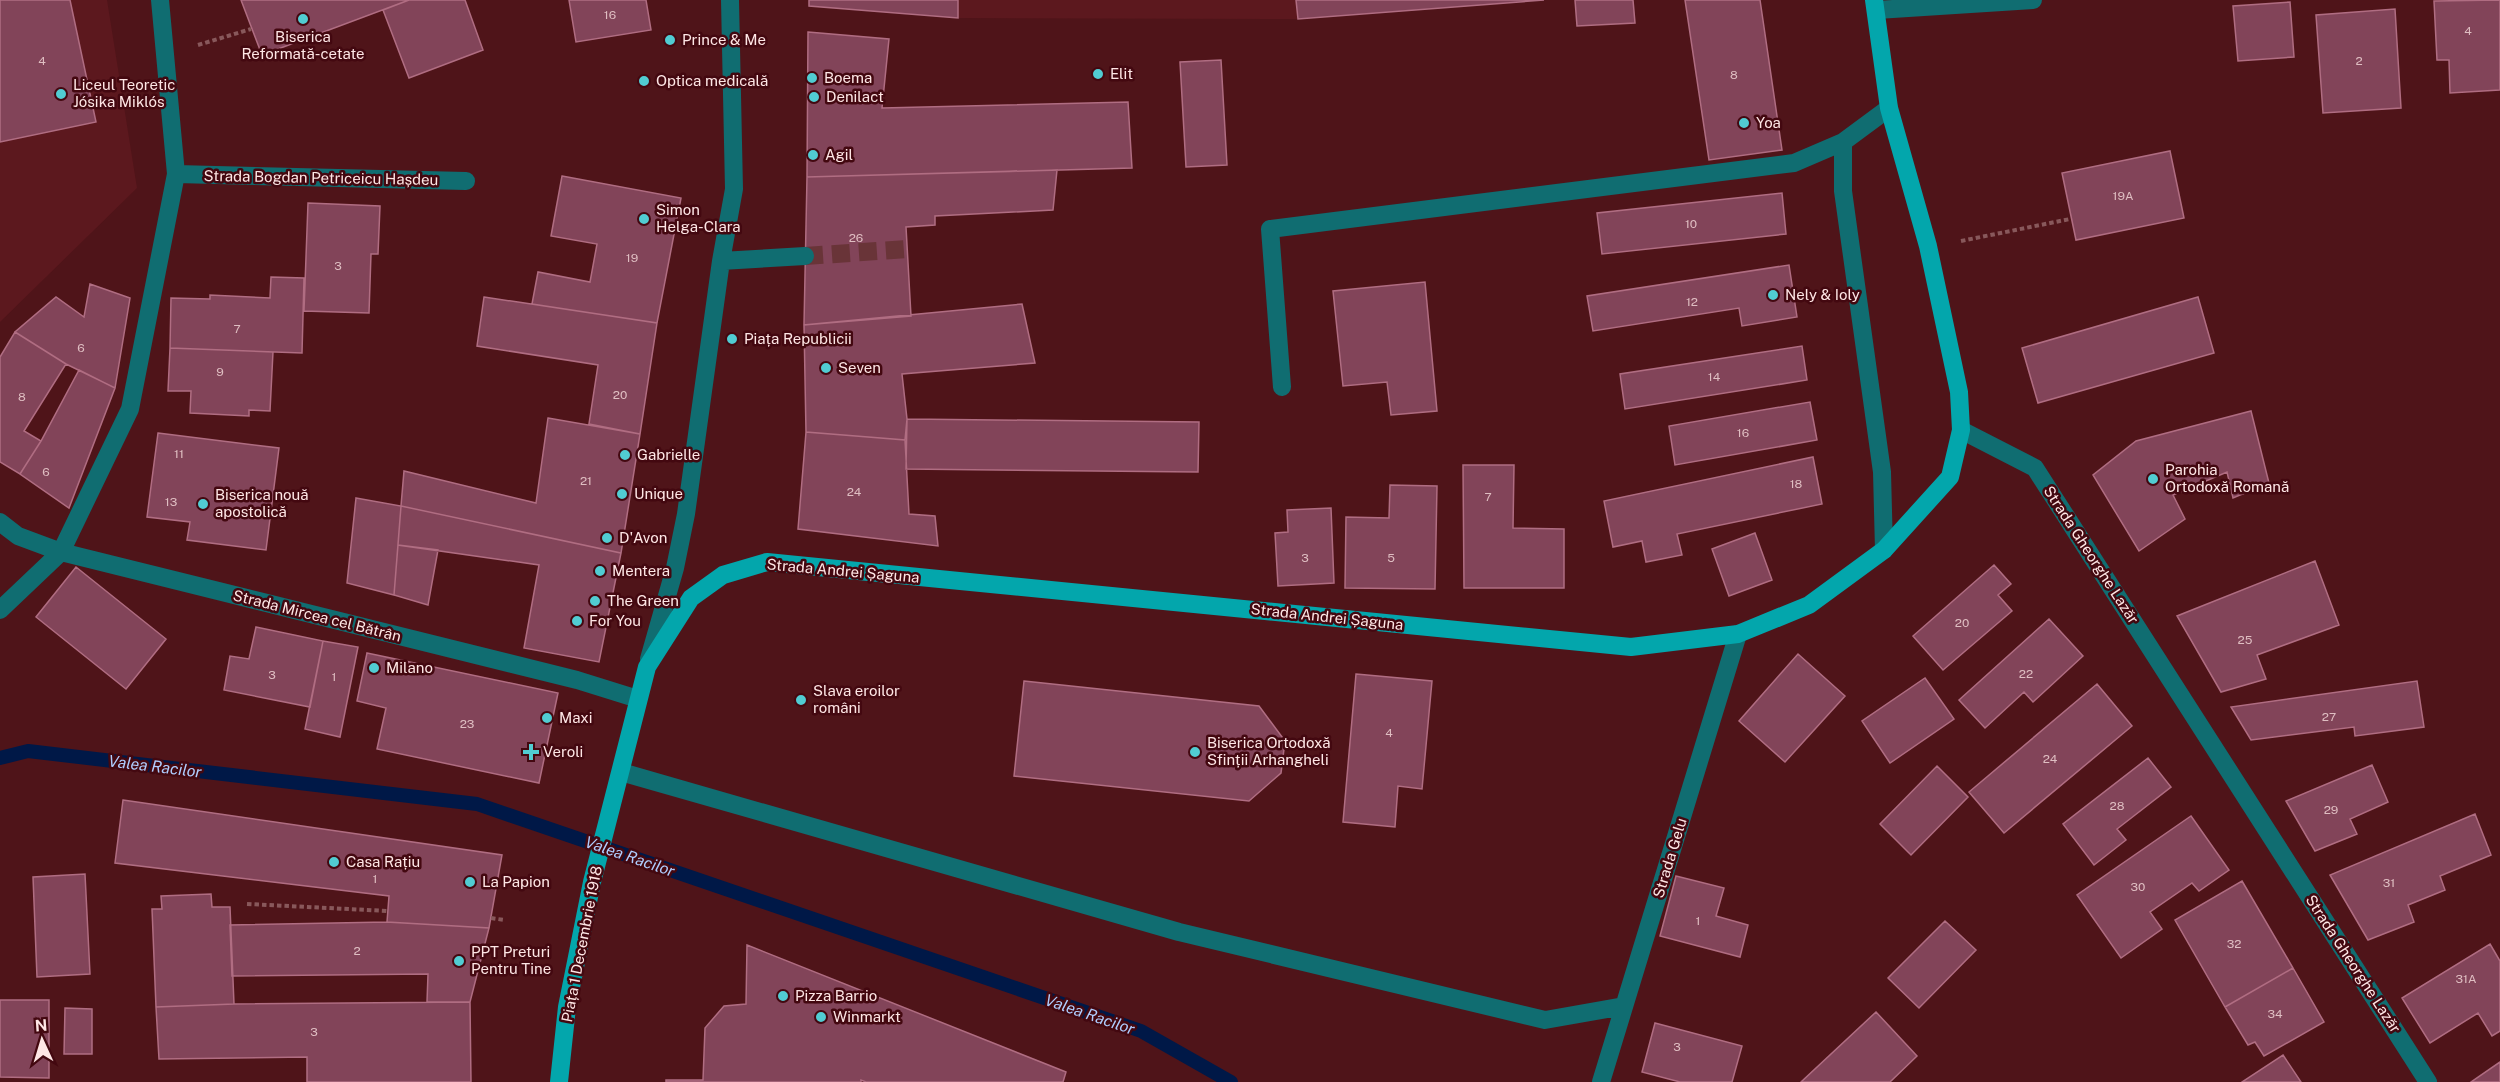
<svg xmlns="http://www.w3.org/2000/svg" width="2500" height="1082" font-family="'Public Sans',sans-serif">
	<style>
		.built { fill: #5c181e }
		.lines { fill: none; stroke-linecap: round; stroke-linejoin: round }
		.stream { stroke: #001847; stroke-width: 14 }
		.building { fill: #824459; stroke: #b06d82; stroke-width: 1.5 }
		.minor-tunnel { stroke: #693438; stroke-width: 18; stroke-dasharray: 18 9; stroke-linecap: butt }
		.path { stroke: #88585b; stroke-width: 4; stroke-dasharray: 4.5 3; stroke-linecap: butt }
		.minor { stroke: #106d71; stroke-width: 18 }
		.major { stroke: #03a6ac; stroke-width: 18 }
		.poi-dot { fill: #51ccd2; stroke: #430810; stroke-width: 2 }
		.labels { text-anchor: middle; stroke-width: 5; stroke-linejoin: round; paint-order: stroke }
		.number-label { font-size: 12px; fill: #dfbec2 }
		.poi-label { font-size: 15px; fill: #fee6e5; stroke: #430810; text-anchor: start }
		.street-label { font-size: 15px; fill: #fee6e5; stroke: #430810 }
		.water-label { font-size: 16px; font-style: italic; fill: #afcdfe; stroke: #430810 }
	</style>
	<rect width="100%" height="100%" fill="#4f1419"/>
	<path class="built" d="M0 0H107L137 188 0 322Z
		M958 0H1296L1298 19 958 18Z"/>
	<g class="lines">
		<path class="stream" d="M0 758 28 751 477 804 1141 1031 1231 1082"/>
	</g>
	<path class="building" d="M0 0H70L96 122 0 142Z
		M241 0H409L262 55Z
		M409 0H465L483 50 409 78 383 10Z
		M569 0H646L651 30 576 42Z
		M809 0H958V18L809 6Z
		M1296 0H1544L1298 19Z
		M1575 0H1633L1635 23 1577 26Z
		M1685 0H1760L1782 150 1709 160Z
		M2500 0V90L2450 93 2449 60H2437L2434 1Z
		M2290 2 2294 57 2238 61 2233 6Z
		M2395 9 2401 108 2323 113 2316 15Z
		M808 32 889 39 882 108 1128 102 1132 168 807 177Z
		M1221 60 1227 165 1186 167 1180 62Z
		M2170 151 2184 218 2076 240 2062 173Z
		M1057 170 1053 210 935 216V225L906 227 911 316 804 325 807 177Z
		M562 176 681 198 657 323 532 304 538 272 590 282 597 244 551 236Z
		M1782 193 1786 234 1602 254 1597 213Z
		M308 203 380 206 378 254H371L369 313 304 311Z
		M1789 265 1797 317 1742 326 1739 308 1593 331 1587 296Z
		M271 277 304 278 302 353 170 348 171 298 210 299V295L270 298Z
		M1425 282 1437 411 1391 415 1387 382 1343 386 1333 291Z
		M90 284 130 298 115 388 66 364 15 332 56 297 84 317Z
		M484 297 657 323 640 434 589 424 598 365 477 346Z
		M2198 297 2214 353 2038 403 2022 348Z
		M1022 304 1035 363 902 374 907 419 905 440 806 432 804 325Z
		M15 332 66 364 24 431 41 441 20 474 0 462V357Z
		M1802 346 1807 380 1625 409 1620 374Z
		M170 348 273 352 270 411 249 410V416L190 413 191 391H168Z
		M79 370 115 388 69 508 20 474 41 441Z
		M1810 402 1817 440 1675 465 1669 426Z
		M2251 411 2269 483 2233 498 2227 472 2173 495 2185 519 2139 551 2093 475 2136 441Z
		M548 418 640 434 621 553 401 506 404 471 536 503Z
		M907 419 1199 422 1198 472 906 469Z
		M806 432 905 440 909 514 935 516 938 546 798 529Z
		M158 433 279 448 266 550 187 540 190 522 147 517Z
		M1813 457 1822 504 1677 534 1682 555 1646 562 1642 541 1613 547 1604 501Z
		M1463 465H1514L1513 528 1564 529V588H1464Z
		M1390 485 1437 486 1435 589 1345 588 1346 517 1389 518Z
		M356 498 401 506 394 595 347 583Z
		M401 506 621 553 599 662 524 648 539 565 398 545Z
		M1331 508 1334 583 1278 586 1275 533 1288 532 1287 510Z
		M1755 533 1772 580 1729 596 1712 549Z
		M398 545 438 550 428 605 394 595Z
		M2315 561 2339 625 2257 655 2266 679 2221 692 2177 616Z
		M1994 565 2011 584 1998 595 2012 611 1943 670 1913 636Z
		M76 567 166 639 126 689 36 617Z
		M2049 619 2083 656 2033 702 2024 692 1985 728 1959 700Z
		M256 627 323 641 310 707 224 690 230 656 249 659Z
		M323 641 358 647 340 737 305 729Z
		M367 653 558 693 539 783 377 749 386 708 357 701Z
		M1798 654 1845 696 1785 762 1739 721Z
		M1356 674 1432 681 1422 789 1398 786 1395 827 1343 822Z
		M1925 678 1954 719 1890 763 1862 721Z
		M1024 681 1259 706 1285 741 1281 773 1249 801 1014 776Z
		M2417 681 2424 727 2355 736 2354 727 2251 740 2231 707Z
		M2097 684 2132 726 2004 833 1969 792Z
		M2148 758 2171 787 2117 829 2126 840 2094 865 2063 824Z
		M2372 765 2388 802 2350 819 2357 834 2315 851 2286 801Z
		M1937 766 1968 797 1911 855 1880 824Z
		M123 800 502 855 489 928 387 922 389 896 115 863Z
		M2475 814 2491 855 2440 876 2445 890 2408 905 2414 922 2368 940 2330 875Z
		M2191 816 2229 870 2199 891 2192 883 2150 912 2162 929 2121 958 2077 895Z
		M85 874 90 974 37 977 33 877Z
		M1676 876 1724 888 1716 916 1748 925 1740 957 1660 936Z
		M2242 881 2293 968 2225 1007 2175 920Z
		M211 894 212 907H230L234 1004 156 1007 152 909H162L161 896Z
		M1945 921 1976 950 1919 1008 1888 978Z
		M387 922 489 928 470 1002H427L428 974 232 976 230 925Z
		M2490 944 2500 961V1031L2492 1036 2478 1013 2430 1043 2402 998Z
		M747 945 1066 1072 1063 1082H866L861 1080V1082H666V1080H703L705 1028 724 1006 746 1004Z
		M2293 968 2324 1022 2264 1056 2255 1042 2248 1045 2225 1007Z
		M0 1000H49V1078L0 1077Z
		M470 1002 471 1082H307V1057L159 1059 156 1007 234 1004Z
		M65 1008 92 1009V1054H64Z
		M1876 1012 1917 1056 1890 1082H1801Z
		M1655 1023 1742 1046 1732 1082H1680L1642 1072Z
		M2283 1055 2301 1082H2242Z
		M2500 1062V1082H2471Z"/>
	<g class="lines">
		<path class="minor-tunnel" d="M805 256 907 249"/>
		<path class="path" d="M198 45 251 29
			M1961 241 2070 219
			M247 904 388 911
			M491 918 504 920"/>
		<path class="minor" d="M1877 10 2033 0
			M1843 142V191L1882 472 1884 550
			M176 174 466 181
			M721 261 805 256
			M1282 387 1270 229 1794 163 1843 142 1889 108
			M1961 430 2035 468 2428 1082
			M0 522 18 536 61 552 577 680 638 699
			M0 610 61 552 130 409 176 174 160 0
			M649 659 675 568 686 514 721 261 734 189 730 0
			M621 772 1179 932 1545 1020 1624 1006
			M1601 1082 1738 634"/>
		<path class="major" d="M559 1082 567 1007 592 882 647 667 691 598 723 575 767 562 1631 647 1738 634 1809 605 1884 550 1950 477 1961 430 1959 392 1928 246 1889 108 1874 0"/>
	</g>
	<g class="poi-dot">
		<circle cx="303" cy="19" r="6"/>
		<circle cx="670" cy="40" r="6"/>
		<circle cx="1098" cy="74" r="6"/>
		<circle cx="812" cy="78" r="6"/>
		<circle cx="644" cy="81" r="6"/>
		<circle cx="61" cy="94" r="6"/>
		<circle cx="814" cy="97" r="6"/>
		<circle cx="1744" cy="123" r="6"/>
		<circle cx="813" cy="155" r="6"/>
		<circle cx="644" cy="219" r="6"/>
		<circle cx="1773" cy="295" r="6"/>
		<circle cx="732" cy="339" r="6"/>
		<circle cx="826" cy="368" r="6"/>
		<circle cx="625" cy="455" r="6"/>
		<circle cx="2153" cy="479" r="6"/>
		<circle cx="622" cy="494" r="6"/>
		<circle cx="203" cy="504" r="6"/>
		<circle cx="607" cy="538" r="6"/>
		<circle cx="600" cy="571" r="6"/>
		<circle cx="595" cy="601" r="6"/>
		<circle cx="577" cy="621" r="6"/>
		<circle cx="374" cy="668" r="6"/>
		<circle cx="801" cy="700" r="6"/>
		<circle cx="547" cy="718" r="6"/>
		<path d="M528 743h6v6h6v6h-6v6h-6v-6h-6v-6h6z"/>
		<circle cx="1195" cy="752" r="6"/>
		<circle cx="334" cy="862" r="6"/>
		<circle cx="470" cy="882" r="6"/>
		<circle cx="459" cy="961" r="6"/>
		<circle cx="783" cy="996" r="6"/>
		<circle cx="821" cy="1017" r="6"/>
	</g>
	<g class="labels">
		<g class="number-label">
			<text x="610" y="19">16</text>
			<text x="2468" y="35">4</text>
			<text x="42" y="65">4</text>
			<text x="2359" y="65">2</text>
			<text x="1734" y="79">8</text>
			<text x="2123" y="200">19A</text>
			<text x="1691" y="228">10</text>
			<text x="856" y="242">26</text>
			<text x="632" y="262">19</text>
			<text x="338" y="270">3</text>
			<text x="1692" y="306">12</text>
			<text x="237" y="333">7</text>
			<text x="81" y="352">6</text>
			<text x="220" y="376">9</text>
			<text x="1714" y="381">14</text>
			<text x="620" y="399">20</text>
			<text x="22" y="401">8</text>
			<text x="1743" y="437">16</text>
			<text x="179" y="458">11</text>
			<text x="46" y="476">6</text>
			<text x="586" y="485">21</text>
			<text x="1796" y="488">18</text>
			<text x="854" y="496">24</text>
			<text x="1488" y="501">7</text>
			<text x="171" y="506">13</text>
			<text x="1305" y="562">3</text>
			<text x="1391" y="562">5</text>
			<text x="1962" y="627">20</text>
			<text x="2245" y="644">25</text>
			<text x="2026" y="678">22</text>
			<text x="272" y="679">3</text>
			<text x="334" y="681">1</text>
			<text x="2329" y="721">27</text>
			<text x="467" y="728">23</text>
			<text x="1389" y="737">4</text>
			<text x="2050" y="763">24</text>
			<text x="2117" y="810">28</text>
			<text x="2331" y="814">29</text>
			<text x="375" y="883">1</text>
			<text x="2389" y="887">31</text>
			<text x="2138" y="891">30</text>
			<text x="1698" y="925">1</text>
			<text x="2234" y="948">32</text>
			<text x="357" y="955">2</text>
			<text x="2466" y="983">31A</text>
			<text x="2275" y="1018">34</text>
			<text x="314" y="1036">3</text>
			<text x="1677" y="1051">3</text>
		</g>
		<g class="poi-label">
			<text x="303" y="42" text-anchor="middle">Biserica<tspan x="303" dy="17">Reformată-cetate</tspan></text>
			<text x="682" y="45">Prince &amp; Me</text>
			<text x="1110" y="79">Elit</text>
			<text x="824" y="83">Boema</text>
			<text x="656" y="86">Optica medicală</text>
			<text x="73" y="90">Liceul Teoretic<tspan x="73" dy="17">Jósika Miklós</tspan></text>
			<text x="826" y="102">Denilact</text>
			<text x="1756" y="128">Yoa</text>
			<text x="825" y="160">Agil</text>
			<text x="656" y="215">Simon<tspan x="656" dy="17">Helga-Clara</tspan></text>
			<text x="1785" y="300">Nely &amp; Ioly</text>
			<text x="744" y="344">Piața Republicii</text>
			<text x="838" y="373">Seven</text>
			<text x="637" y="460">Gabrielle</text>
			<text x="2165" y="475">Parohia<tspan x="2165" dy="17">Ortodoxă Romană</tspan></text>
			<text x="634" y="499">Unique</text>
			<text x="215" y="500">Biserica nouă<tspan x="215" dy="17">apostolică</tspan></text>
			<text x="619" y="543">D'Avon</text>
			<text x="612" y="576">Mentera</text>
			<text x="607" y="606">The Green</text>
			<text x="589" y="626">For You</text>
			<text x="386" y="673">Milano</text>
			<text x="813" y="696">Slava eroilor<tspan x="813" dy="17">români</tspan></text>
			<text x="559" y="723">Maxi</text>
			<text x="1207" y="748">Biserica Ortodoxă<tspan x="1207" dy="17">Sfinții Arhangheli</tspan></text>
			<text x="543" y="757">Veroli</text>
			<text x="346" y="867">Casa Rațiu</text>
			<text x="482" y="887">La Papion</text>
			<text x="471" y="957">PPT Preturi<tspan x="471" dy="17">Pentru Tine</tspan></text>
			<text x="795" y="1001">Pizza Barrio</text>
			<text x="833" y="1022">Winmarkt</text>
		</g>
		<g class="street-label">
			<text transform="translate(321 178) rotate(1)" y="5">Strada Bogdan Petriceicu Hașdeu</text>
			<text transform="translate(2091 555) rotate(57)" y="5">Strada Gheorghe Lazăr</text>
			<text transform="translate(843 571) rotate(5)" y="5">Strada Andrei Șaguna</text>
			<text transform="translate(317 616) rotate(14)" y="5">Strada Mircea cel Bătrân</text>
			<text transform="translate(1327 617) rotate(6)" y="5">Strada Andrei Șaguna</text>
			<text transform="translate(1670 858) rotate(-73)" y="5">Strada Gelu</text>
			<text transform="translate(582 944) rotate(-79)" y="5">Piața 1 Decembrie 1918</text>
			<text transform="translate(2353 964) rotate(57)" y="5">Strada Gheorghe Lazăr</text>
		</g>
		<g class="water-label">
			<text transform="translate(155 766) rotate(7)" y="6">Valea Racilor</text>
			<text transform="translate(630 856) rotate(19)" y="6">Valea Racilor</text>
			<text transform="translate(1090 1014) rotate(19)" y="6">Valea Racilor</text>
		</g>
	</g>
	<g transform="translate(42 1040) rotate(356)" stroke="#430810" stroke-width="4.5" paint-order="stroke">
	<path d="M0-4.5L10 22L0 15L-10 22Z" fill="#fee6e5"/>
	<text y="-9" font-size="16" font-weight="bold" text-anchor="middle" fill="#fee6e5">N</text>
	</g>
</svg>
